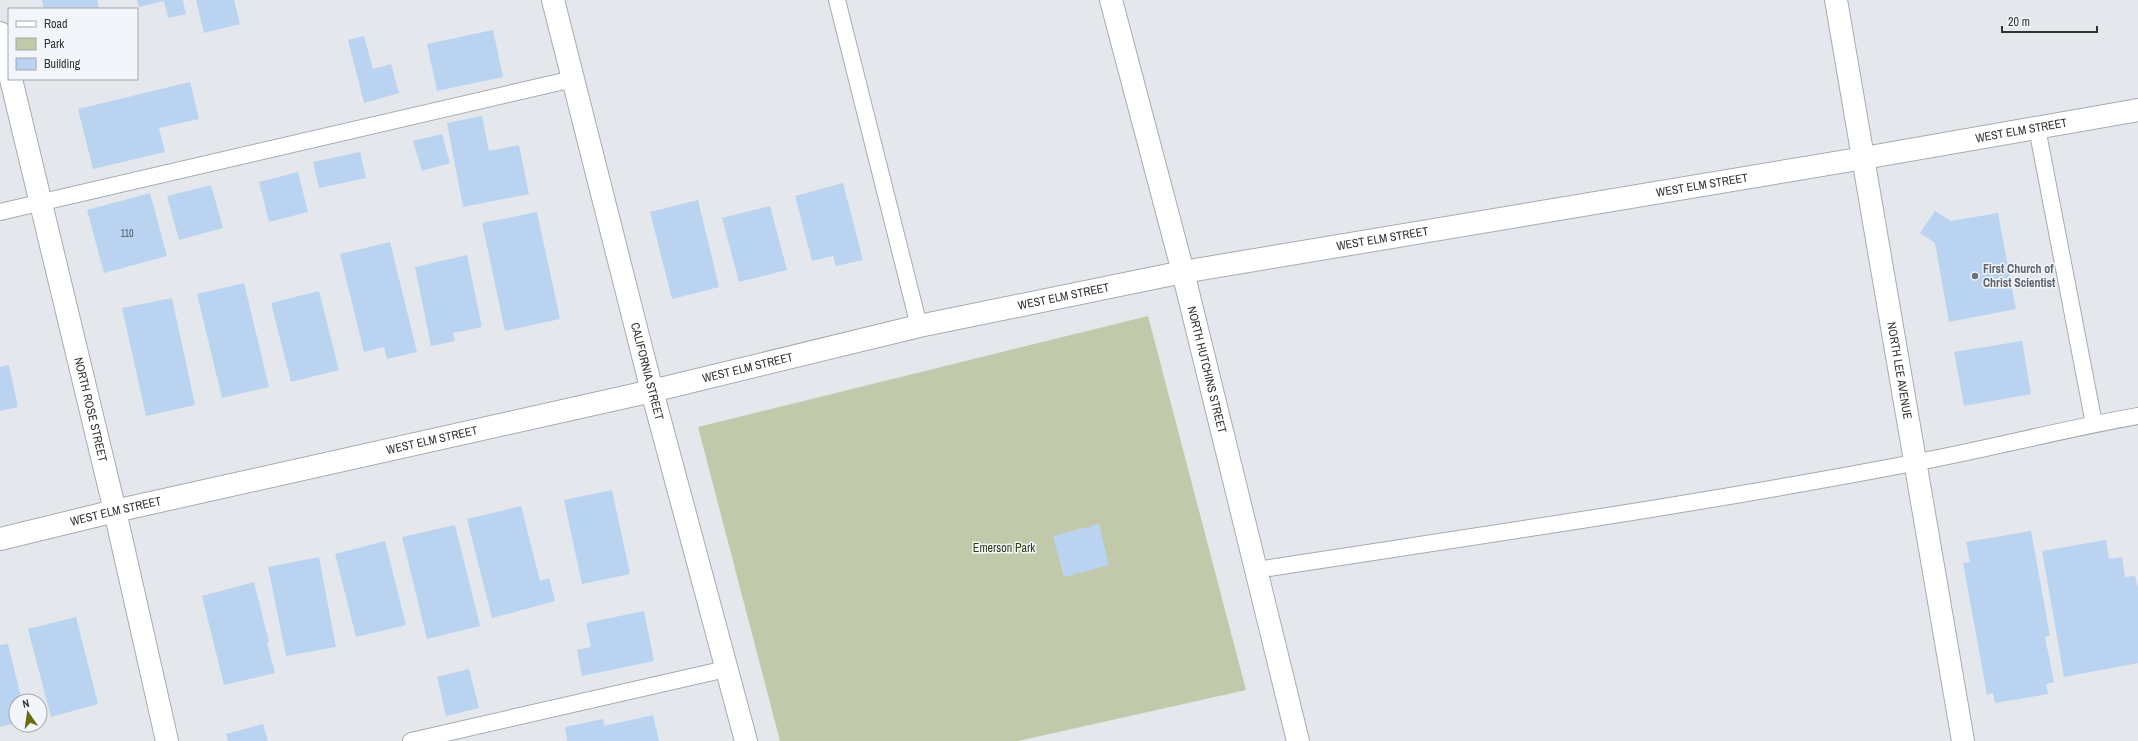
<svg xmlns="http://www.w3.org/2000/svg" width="2138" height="741" font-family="'Archivo Narrow',sans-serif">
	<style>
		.green { fill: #c2c9aa }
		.building { fill: #bad3f1 }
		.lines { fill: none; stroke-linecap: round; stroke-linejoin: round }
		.service-casing { stroke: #a7abaf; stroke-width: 18 }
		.minor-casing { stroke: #a7abaf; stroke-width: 24 }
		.tertiary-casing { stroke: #a7abaf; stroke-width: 24 }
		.service { stroke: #fff; stroke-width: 16 }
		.minor { stroke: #fff; stroke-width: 22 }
		.tertiary { stroke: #fff; stroke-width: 22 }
		.worship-dot { fill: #6b7280; stroke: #f2f5fa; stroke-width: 1.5 }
		.labels { text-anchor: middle; stroke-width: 3; stroke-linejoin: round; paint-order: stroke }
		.number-label { font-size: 10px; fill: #525a62 }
		.street-label { font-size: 12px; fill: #303233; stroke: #f2f5fa }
		.worship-label { font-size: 12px; font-weight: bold; fill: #5b616d; stroke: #f2f5fa; text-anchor: start }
		.park-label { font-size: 12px; fill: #32390e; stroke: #f2f5fa }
	</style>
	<rect width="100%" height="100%" fill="#e4e8ec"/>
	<path class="green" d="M1148 316 1246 690 1018 741H780L698 427Z"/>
	<path class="building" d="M42 0H97L99 9H44Z
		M137 0H183L186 14 168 18 164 1 139 7Z
		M196 0H234L240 24 204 33Z
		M493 30 503 77 437 91 427 44Z
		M364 36 373 69 391 64 399 93 364 103 348 40Z
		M190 82 199 119 159 128 165 152 93 169 78 109Z
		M482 116 489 151 519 145 529 194 463 207 447 123Z
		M442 134 450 163 422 171 413 141Z
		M360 152 366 178 319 188 313 162Z
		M298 172 308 212 269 222 259 182Z
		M843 183 863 260 836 266 833 256 812 261 795 196Z
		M211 185 223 228 179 240 167 196Z
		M150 193 167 256 104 273 87 210Z
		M698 200 719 287 672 299 650 212Z
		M770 206 787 270 739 282 722 218Z
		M1935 211 1951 221 1998 213 2016 309 1949 322 1935 243 1920 233Z
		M537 212 560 319 505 331 482 223Z
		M390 242 417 352 387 359 384 347 364 352 340 254Z
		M467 255 482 327 453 333 455 341 431 346 415 267Z
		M244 283 269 387 222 398 197 294Z
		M319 291 339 370 291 382 271 303Z
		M172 298 195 405 146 416 122 308Z
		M2022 341 2031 394 1964 406 1954 352Z
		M9 365 18 407 0 411V367Z
		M612 490 630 574 582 584 564 500Z
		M521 506 540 581 549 578 555 601 492 618 467 519Z
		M1099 524 1109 565 1064 577 1053 536Z
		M455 525 480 626 427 639 402 537Z
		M2031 531 2050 636 2045 637 2054 682 2046 684 2048 694 1995 703 1993 693 1987 695 1963 563 1970 562 1966 542Z
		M2106 540 2109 559 2122 557 2125 577 2135 576 2138 588V663L2064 677 2042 551Z
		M385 541 406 625 356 637 335 554Z
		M319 557 336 647 286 656 268 567Z
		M254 582 269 642 267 643 275 673 224 685 202 596Z
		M644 611 654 661 582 676 577 650 591 647 586 623Z
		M76 617 98 704 51 717 28 629Z
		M8 644 22 701H16V723L0 727V645Z
		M469 669 479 708 446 716 437 677Z
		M653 715 659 741H567L565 727 603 719 604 726Z
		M263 724 268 741H228L226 734Z"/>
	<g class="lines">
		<g class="service-casing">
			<path id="service" d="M837 0 919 326
				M2037 128 2094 424
				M0 212 573 79
				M1256 570C1475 536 1695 505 1913 463 1989 449 2063 429 2138 416
				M411 741 726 669"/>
		</g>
		<g class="minor-casing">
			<g id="minor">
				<path id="s1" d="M553 0 652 391 746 741"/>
				<path id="s2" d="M1836 0 1963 741"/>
				<path d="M0 33 9 72"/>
				<path id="s3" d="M11 79 115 511 167 741"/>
			</g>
		</g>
		<g class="tertiary-casing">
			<g id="tertiary">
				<path id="s4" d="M1111 0 1183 272 1298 741"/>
				<path id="s5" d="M0 539 115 511 652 391 919 326 1183 272 1864 158 2138 110"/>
			</g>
		</g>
		<use href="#service" class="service"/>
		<use href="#minor" class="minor"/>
		<use href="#tertiary" class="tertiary"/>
	</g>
	<circle class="worship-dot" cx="1975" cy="276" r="4"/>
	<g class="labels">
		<g class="number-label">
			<text x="127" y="237">110</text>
		</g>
		<g class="street-label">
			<text dy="4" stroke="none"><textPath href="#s5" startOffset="2063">WEST ELM STREET</textPath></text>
			<text dy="4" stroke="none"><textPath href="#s5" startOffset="1739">WEST ELM STREET</textPath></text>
			<text dy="4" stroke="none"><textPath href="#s5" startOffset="1415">WEST ELM STREET</textPath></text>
			<text dy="4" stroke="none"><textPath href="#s5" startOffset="1091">WEST ELM STREET</textPath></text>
			<text dy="4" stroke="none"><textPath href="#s5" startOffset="767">WEST ELM STREET</textPath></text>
			<text dy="4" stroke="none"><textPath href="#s4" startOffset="382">NORTH HUTCHINS STREET</textPath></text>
			<text dy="4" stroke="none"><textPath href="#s1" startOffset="383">CALIFORNIA STREET</textPath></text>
			<text dy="4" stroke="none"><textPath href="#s2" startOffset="376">NORTH LEE AVENUE</textPath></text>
			<text dy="4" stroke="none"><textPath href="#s3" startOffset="340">NORTH ROSE STREET</textPath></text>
			<text dy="4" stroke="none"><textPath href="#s5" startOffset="443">WEST ELM STREET</textPath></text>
			<text dy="4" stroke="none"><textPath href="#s5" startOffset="119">WEST ELM STREET</textPath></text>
		</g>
		<g class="worship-label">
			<text x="1983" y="273">First Church of<tspan x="1983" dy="14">Christ Scientist</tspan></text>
		</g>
		<g class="park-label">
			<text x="1004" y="552">Emerson Park</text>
		</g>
	</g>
	<rect x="8" y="8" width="130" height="72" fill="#f2f5fa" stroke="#a4a7aa"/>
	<rect x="16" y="21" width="20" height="6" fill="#ffffff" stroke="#a4a7aa"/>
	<text x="44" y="28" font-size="12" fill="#303233">Road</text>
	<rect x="16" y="38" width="20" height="12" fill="#c2c9aa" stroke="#a4a7aa"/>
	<text x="44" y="48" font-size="12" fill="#303233">Park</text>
	<rect x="16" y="58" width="20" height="12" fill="#bad3f1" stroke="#a4a7aa"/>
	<text x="44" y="68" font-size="12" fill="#303233">Building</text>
	<g transform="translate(28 713) rotate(347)"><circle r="19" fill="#f2f5fa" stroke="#a4a7aa"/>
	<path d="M0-3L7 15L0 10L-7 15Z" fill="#696b0c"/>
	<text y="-6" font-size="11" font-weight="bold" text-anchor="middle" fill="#303233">N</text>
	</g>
	<path d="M2002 26v6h95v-6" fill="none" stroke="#303233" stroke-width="2"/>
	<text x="2008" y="26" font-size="12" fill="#303233" stroke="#f2f5fa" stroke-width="3" paint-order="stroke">20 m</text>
</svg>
